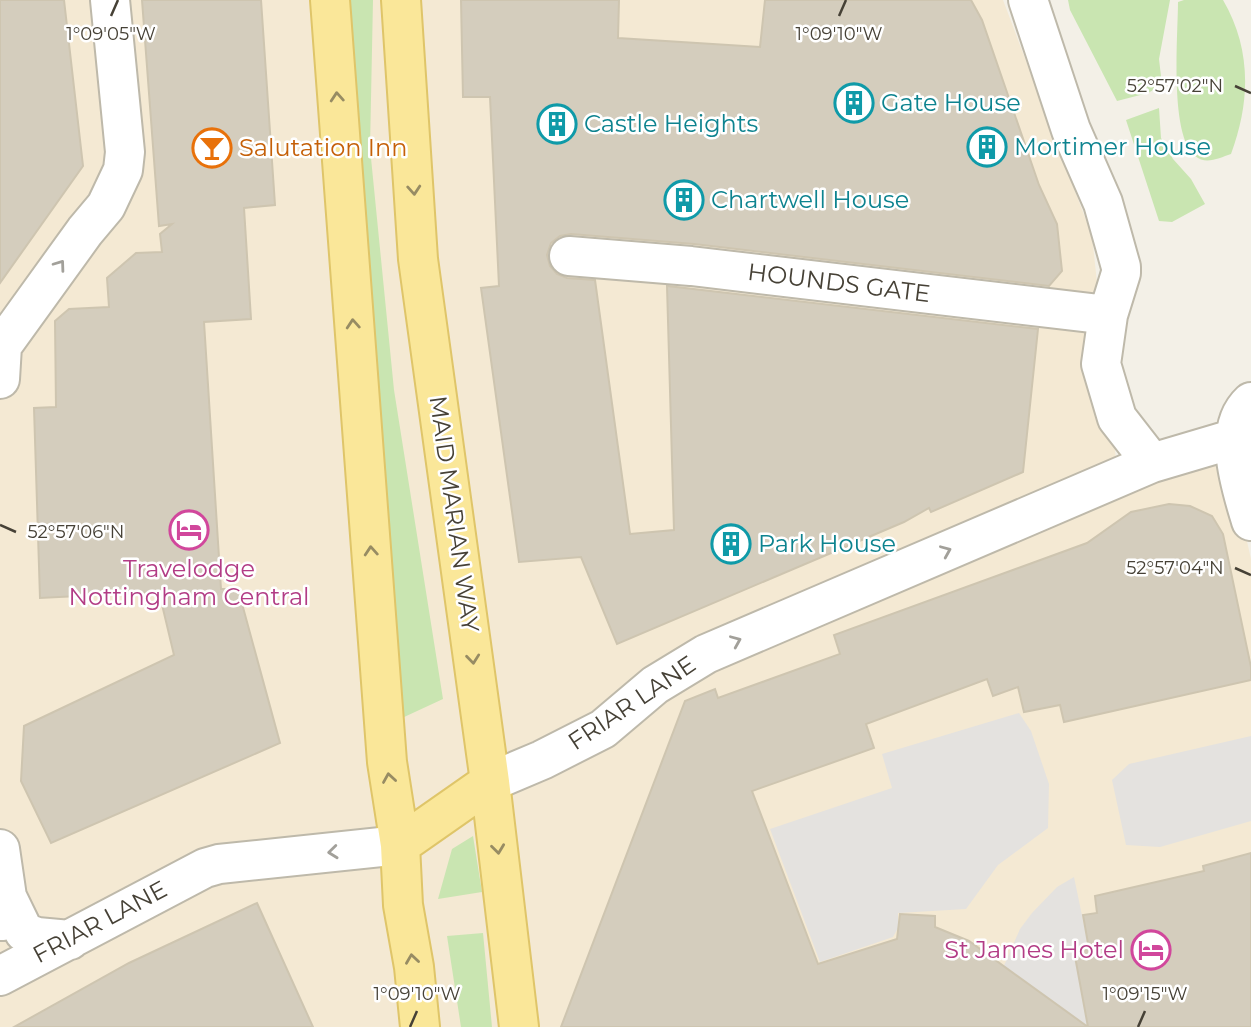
<svg xmlns="http://www.w3.org/2000/svg" width="1251" height="1027" font-family="Montserrat,sans-serif">
	<style>
		.commercial { fill: #f4e9d3 }
		.green { fill: #c9e5b1 }
		.parking { fill: #e4e2df }
		.building { fill: #d4cdbd; stroke: #cec5b0; stroke-width: 2 }
		.lines { fill: none; stroke-linecap: round; stroke-linejoin: round }
		.minor-casing { stroke: #beb9aa; stroke-width: 42 }
		.major-casing { stroke: #dfc569; stroke-width: 42 }
		.minor { stroke: #fff; stroke-width: 38 }
		.major { stroke: #fae799; stroke-width: 38 }
		.oneway { stroke: #978c63 }
		.oneway2 { stroke: #a2a09a }
		.ticks { fill: none; stroke: #464136; stroke-width: 2.5 }
		.labels { text-anchor: middle; stroke-width: 5; stroke-linejoin: round; paint-order: stroke }
		.culture-label { font-size: 24px; fill: #0d838f; stroke: #fff; text-anchor: start }
		.food-label { font-size: 24px; fill: #c56008; stroke: #fff; text-anchor: start }
		.street-label { font-size: 24px; fill: #464136; stroke: #fff }
		.hotel-label { font-size: 24px; fill: #b23c85; stroke: #fff }
		.ticks-label { font-size: 18px; text-anchor: middle; fill: #464136; stroke: #fff; stroke-width: 5; stroke-linejoin: round; paint-order: stroke }
	</style>
	<rect width="100%" height="100%" fill="#f3f0e7"/>
	<path class="commercial" d="M0 0H1003L1092 236 1118 478 1227 453 1251 559V1027H0Z"/>
	<path class="green" d="M350 0H373L370 148 394 390 443 699 402 718 385 476 364 256Z
		M1068 0H1170L1159 59 1162 85 1148 93 1117 101 1070 10Z
		M1184 0H1223C1251 48 1251 100 1231 154 1219 158 1206 165 1195 156 1169 135 1178 35 1178 2Z
		M1159 108 1161 138 1173 159 1191 179 1205 204 1172 222 1159 221 1126 120Z
		M473 836 482 892 438 899 452 849Z
		M483 933 492 1027H461L447 936Z"/>
	<path class="parking" d="M1019 713 1031 731 1049 784 1048 828 998 865 966 909 898 913V928L893 937 820 962 770 829 892 788 882 754Z
		M1251 736V821L1160 847 1126 845 1112 780 1129 764Z
		M1074 877 1089 949 1074 952 1082 993 1107 1027H896L1003 968 1020 929 1032 913 1057 887Z"/>
	<path class="building" d="M0 0H64L83 166 0 283Z
		M142 0H261L275 205 244 208 251 319 204 322 221 589H238L280 743 51 843 21 781 24 726 174 655 159 592 40 598 34 408 56 407 55 321 69 309 109 307 107 278 136 253 162 252 160 234 172 224 159 226Z
		M461 0H619L618 38 760 47 765 0H971L982 20 1039 185 1057 224 1062 271 1049 286 694 244 571 234 560 236 551 243 547 255 550 266 557 274 567 278 595 280 630 534 674 530 667 286 1038 329 1023 472 931 512 929 508 904 522 617 644 581 557 519 562 481 288 499 286 490 97H463Z
		M1169 504 1190 506 1212 516 1223 534 1251 667V680L1064 722 1060 705 1024 712 1018 687 993 696 987 679 866 724 874 748 752 791 818 964 897 939 900 914 935 916V927L969 941 1088 1027 1074 951 1089 949 1083 915 1097 913 1095 896 1204 871 1203 866 1251 853V1027H561L685 701 715 689 718 698 840 654 834 635 1087 543 1131 512Z
		M257 903 313 1027H14L129 963Z"/>
	<g class="lines">
		<g class="minor-casing">
			<path id="minor" d="M1028 0 1071 130 1103 203 1121 267V273L1108 315 1101 364 1117 418 1152 463
				M569 256 691 266 1108 315
				M0 379 2 346 85 231 106 206 123 170 125 152 110 0
				M1251 402C1221 430 1241 487 1251 521
				M490 782 542 760 603 729 655 685 706 654 1152 463 1233 439
				M0 849 7 897 2 921
				M7 897 24 932 37 937 70 940
				M0 976 205 868 219 864 400 845"/>
		</g>
		<g class="major-casing">
			<path id="major" d="M330 0 387 762 400 845 403 905 414 967 420 1027
				M401 0 418 259 490 782 519 1027
				M400 845 490 782"/>
		</g>
		<use href="#minor" class="minor"/>
		<use href="#major" class="major"/>
	</g>
	<defs><path id="oneway-chevron" d="M-2-3.5L2.5 0L-2 3.5" fill="none" stroke-width="1.6" stroke-linecap="round" stroke-linejoin="round" transform="scale(1.75)"/></defs>
	<g class="oneway">
		<use href="#oneway-chevron" transform="translate(337 97) rotate(-94)"/>
		<use href="#oneway-chevron" transform="translate(414 190) rotate(86)"/>
		<use href="#oneway-chevron" transform="translate(353 324) rotate(-94)"/>
		<use href="#oneway-chevron" transform="translate(371 551) rotate(-94)"/>
		<use href="#oneway-chevron" transform="translate(473 659) rotate(84)"/>
		<use href="#oneway-chevron" transform="translate(389 778) rotate(-99)"/>
		<use href="#oneway-chevron" transform="translate(498 849) rotate(83)"/>
		<use href="#oneway-chevron" transform="translate(412 959) rotate(-98)"/>
	</g>
	<g class="oneway2">
		<use href="#oneway-chevron" transform="translate(60 265) rotate(-54)"/>
		<use href="#oneway-chevron" transform="translate(946 551) rotate(-23)"/>
		<use href="#oneway-chevron" transform="translate(736 641) rotate(-23)"/>
		<use href="#oneway-chevron" transform="translate(333 852) rotate(174)"/>
	</g>
	<path class="ticks" d="M111 16 118 0M839 16 846 0M1235 86 1251 93M0 525 16 532M1235 568 1251 575M410 1027 417 1011M1138 1027 1145 1011"/>
	<defs>
		<g id="building-ring" transform="scale(2.0125)"><circle r="9.5" fill="#fff" stroke="#0f9aa8" stroke-width="1.5"/><path d="M-4-6H4V6H1V3H-1V6H-4ZM-2.5-4.3h1.7v1.8h-1.7ZM.8-4.3h1.7v1.8H.8ZM-2.5-1h1.7V.8h-1.7ZM.8-1h1.7V.8H.8Z" fill="#0f9aa8"/></g>
		<g id="bar-ring" transform="scale(2.0125)"><circle r="9.5" fill="#fff" stroke="#e8710a" stroke-width="1.5"/><path d="M-6-5H6L.8 .8V4.5H3.5V6h-7V4.5H-.8V.8Z" fill="#e8710a"/></g>
		<g id="hotel-ring" transform="scale(2.0125)"><circle r="9.5" fill="#fff" stroke="#d1479c" stroke-width="1.5"/><path d="M-6-4.5h1.5V1H6V5H4.5V3h-9V5H-6ZM-4 0a1.8 1.8 0 1 1 3.6 0ZM.5 0V-2.5h3Q6-2.5 6 0Z" fill="#d1479c"/></g>
	</defs>
	<g fill-rule="evenodd">
		<use href="#building-ring" x="854" y="103"/>
		<use href="#building-ring" x="557" y="124"/>
		<use href="#building-ring" x="987" y="147"/>
		<use href="#bar-ring" x="212" y="148"/>
		<use href="#building-ring" x="684" y="200"/>
		<use href="#hotel-ring" x="189" y="530"/>
		<use href="#building-ring" x="731" y="544"/>
		<use href="#hotel-ring" x="1151" y="950"/>
	</g>
	<g class="labels">
		<g class="culture-label">
			<text x="881" y="111">Gate House</text>
			<text x="584" y="132">Castle Heights</text>
			<text x="1014" y="155">Mortimer House</text>
			<text x="711" y="208">Chartwell House</text>
			<text x="758" y="552">Park House</text>
		</g>
		<g class="food-label">
			<text x="239" y="156">Salutation Inn</text>
		</g>
		<g class="street-label">
			<text transform="translate(839 283) rotate(7)" y="8">HOUNDS GATE</text>
			<text transform="translate(454 514) rotate(82)" y="8">MAID MARIAN WAY</text>
			<text transform="translate(632 703) rotate(-34)" y="8">FRIAR LANE</text>
			<text transform="translate(100 922) rotate(-28)" y="8">FRIAR LANE</text>
		</g>
		<g class="hotel-label">
			<text x="189" y="577">Travelodge<tspan x="189" dy="28">Nottingham Central</tspan></text>
			<text x="1124" y="958" text-anchor="end">St James Hotel</text>
		</g>
	</g>
	<g class="ticks-label">
		<text x="111" y="40">1°09'05"W</text>
		<text x="839" y="40">1°09'10"W</text>
		<text x="1175" y="92">52°57'02"N</text>
		<text x="76" y="538">52°57'06"N</text>
		<text x="1175" y="574">52°57'04"N</text>
		<text x="417" y="1000">1°09'10"W</text>
		<text x="1145" y="1000">1°09'15"W</text>
	</g>
</svg>
